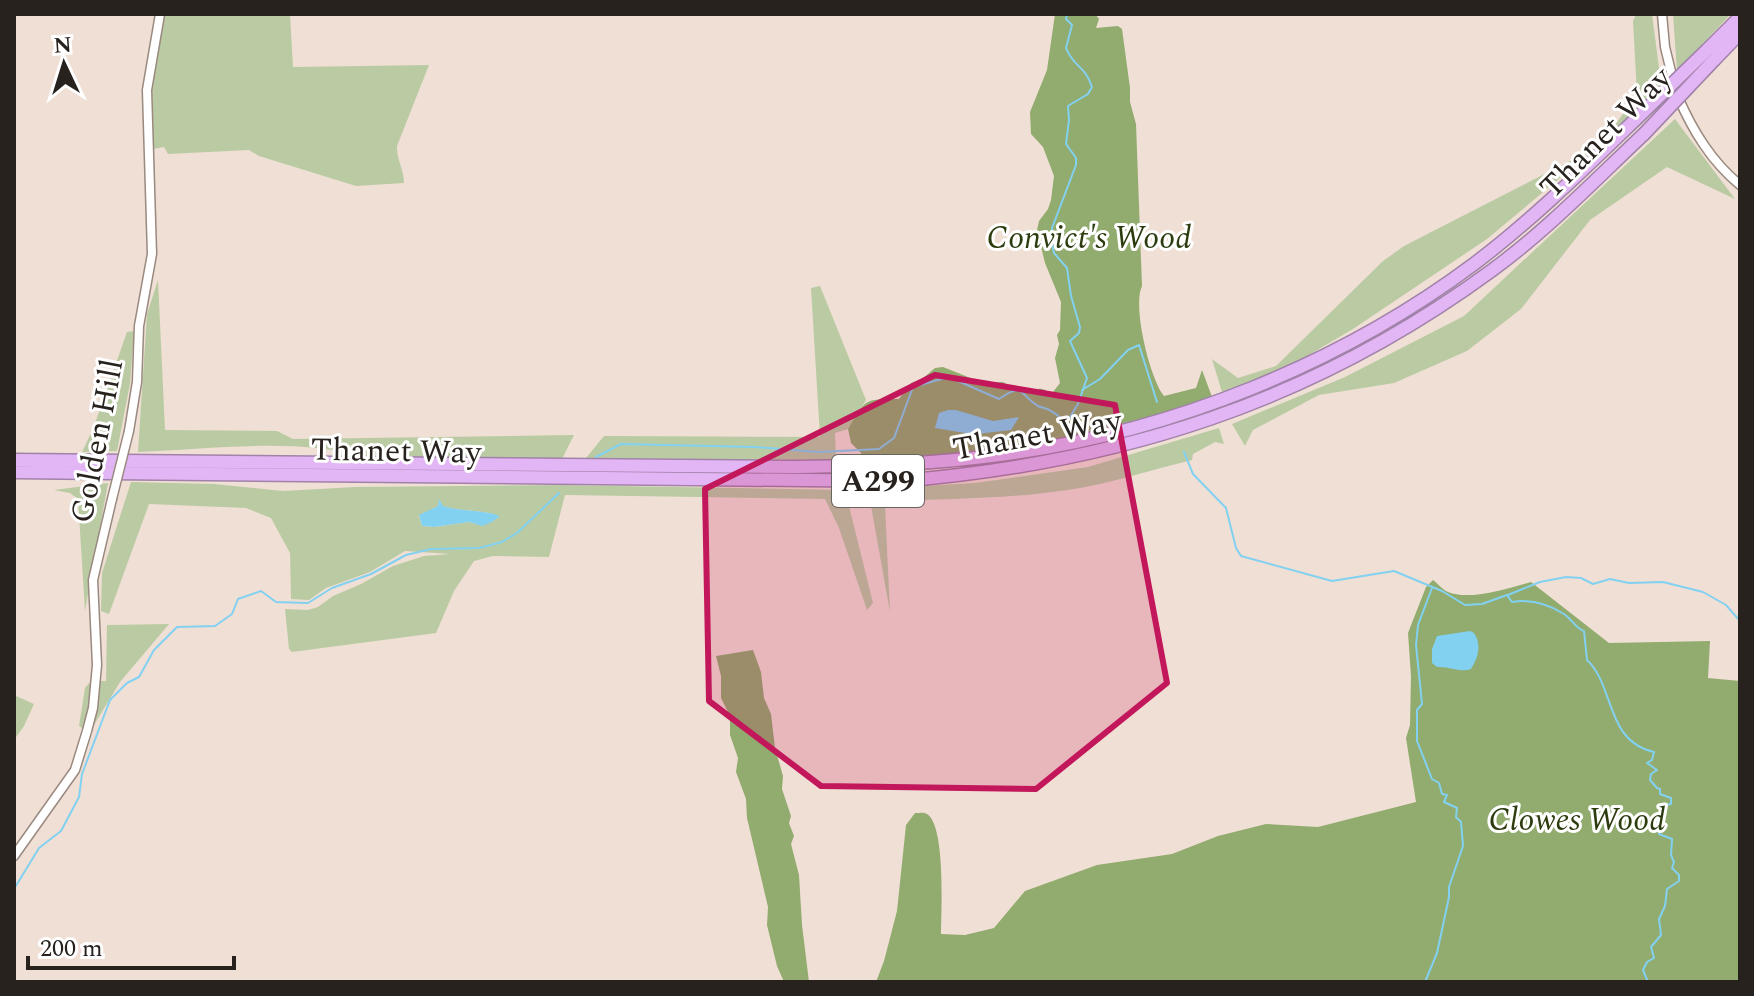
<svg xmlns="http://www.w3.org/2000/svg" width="1754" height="996" font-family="Spectral,serif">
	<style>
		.green { fill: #bacba3; fill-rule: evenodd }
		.forest { fill: #92ab6e }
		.water { fill: #83d1f1 }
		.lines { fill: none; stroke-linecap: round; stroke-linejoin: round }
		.stream { stroke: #83d1f1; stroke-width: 2 }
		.minor-casing { stroke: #99897f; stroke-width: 11 }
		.highway-casing { stroke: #a182a9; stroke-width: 15 }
		.minor { stroke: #fff; stroke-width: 8 }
		.highway { stroke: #e2b6f4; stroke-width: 12 }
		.minor-bridge-casing { stroke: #99897f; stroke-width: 11; stroke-linecap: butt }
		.highway-bridge-casing { stroke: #a182a9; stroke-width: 15; stroke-linecap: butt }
		.minor-bridge { stroke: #fff; stroke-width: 8 }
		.highway-bridge { stroke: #e2b6f4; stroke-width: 12 }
		.marked { fill: #c2185b; fill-opacity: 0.2; stroke: #c2185b; stroke-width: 6; stroke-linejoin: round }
		.labels { text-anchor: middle; stroke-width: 6; stroke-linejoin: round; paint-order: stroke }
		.shield { fill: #fff; stroke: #686462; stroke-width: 2 }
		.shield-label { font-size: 30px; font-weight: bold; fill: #28221e }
		.street-label { font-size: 32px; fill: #28221e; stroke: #fff }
		.park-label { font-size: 32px; font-style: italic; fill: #2c3c0e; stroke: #fff }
	</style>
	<rect width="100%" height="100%" fill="#f0dfd5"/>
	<path class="green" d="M164 14H290L293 67 429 65 397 146C396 158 404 170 404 183L356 186 259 156 249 150 168 154 164 147 153 149 152 75Z
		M1636 14H1652L1661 83 1603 142 1637 94 1633 21Z
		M1673 14H1731L1677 71Z
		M1675 119 1735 199 1667 167 1590 220 1521 309 1467 351 1394 383 1319 395 1253 430 1245 446 1232 424 1345 377 1464 316Z
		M1597 147 1487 239 1353 329 1285 369 1222 392 1212 359 1238 378 1276 366 1383 261 1404 246Z
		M158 280 165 430 277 431 293 439 574 435 562 459 371 458C296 437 214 449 138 452L147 314Z
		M820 286 866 400 848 429 835 433 836 460 586 458 604 436 820 437 811 288Z
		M134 331 130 384 117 451 82 452 93 429 127 332Z
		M1219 428 1224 444 1215 442 1193 454 1192 460C1150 470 1110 484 1067 490 1008 499 948 499 889 501L885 506 890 612 868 489 975 483 1088 467Z
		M131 482 214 484 283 491 355 487 555 485 845 490 873 603 867 610 839 528 825 499 565 495 549 557 493 556 474 561 454 591 436 633 292 652 289 649 285 609 308 610 318 607 333 596 361 584 393 566 424 556 450 554 405 551 370 572 326 588 309 600 291 599 290 553 271 518 246 508 149 504 109 614 101 611 102 573ZM439 499 442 506C461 512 481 509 499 516L492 522 479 525 469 522 434 527 422 526 419 516 438 506Z
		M108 483 85 611 78 499 70 493 54 490Z
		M169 624 120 682 94 725 84 729 79 726 85 688 91 681H106L107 625Z
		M14 695 34 704 24 726 14 740Z"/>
	<path class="forest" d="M1055 14H1095L1099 19 1096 28 1118 26 1122 29 1130 88V102L1136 124 1142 286C1132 306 1150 379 1164 396L1196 388 1202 370 1212 397C1101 435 987 456 870 462L851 443 848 429C866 399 863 399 899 399L911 383 922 379 935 368 943 367 983 383 1003 382C1010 386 1023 393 1033 391 1045 389 1033 387 1046 390L1047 395 1050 396 1060 383 1055 358 1059 344 1057 335 1060 330 1061 302 1045 263 1037 230 1039 221 1048 209 1051 200 1054 176 1043 147 1031 134 1030 112 1047 70Z
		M1433 580C1437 583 1443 590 1448 592 1470 601 1509 588 1531 582L1609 643 1710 641 1708 678 1740 681V982H876L884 961 897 911 906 825 915 813C919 813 924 812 927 814 946 826 941 912 941 934L965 935 994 928 1025 891 1097 865 1172 854 1218 836 1266 824 1318 827 1416 802 1406 738 1410 725 1411 676 1408 633 1426 587Z
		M753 650 761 672 764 698 771 714 775 748 783 776 782 789 791 816 789 823 794 836 791 844 799 875 802 925 809 982H784L777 966 767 925 768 907 747 818 746 799 736 772 738 758 730 735V716L721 698V676L716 656Z"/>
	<path class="water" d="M948 410H956L993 421 1019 417 1011 430 977 434 973 439 965 433 935 428 939 413Z
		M439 499 443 506C462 512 481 509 500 516L492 522 482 526 469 522 434 527 422 526 419 515 438 506Z
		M1470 631 1474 633C1482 645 1478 658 1471 669 1461 673 1449 666 1437 667L1432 663V649L1437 636Z"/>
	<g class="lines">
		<path class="stream" d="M1082 390 1100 379 1128 350 1139 345 1157 402
			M1184 452 1193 474 1226 508 1236 548 1241 556 1332 581 1394 571 1442 591 1465 605 1482 604 1507 595 1512 602C1530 599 1548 604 1564 614 1573 620 1575 628 1584 631L1587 660C1615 686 1605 741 1654 752L1652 760 1647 763 1657 770 1651 774 1650 780 1657 788 1660 789V794L1671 798V804L1666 805 1664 814 1656 821 1661 824 1659 834 1672 839 1671 855 1674 862 1672 868 1679 875V881L1667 889 1665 906 1659 919 1661 935 1651 947 1654 958 1647 962 1643 970 1648 982
			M596 457 621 444 754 447 819 452 879 449 894 438 913 387 949 377 999 399C1025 381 1020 396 1038 406 1042 408 1047 408 1051 411 1057 414 1061 419 1067 422L1078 404 1087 378 1070 341 1079 333 1080 327 1071 296 1067 268 1054 253 1052 244V228L1076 165V158L1066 144 1069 120 1068 106 1088 94 1092 87C1085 65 1073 67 1066 48L1072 25 1066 19 1067 14
			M1508 595 1540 582 1566 577 1581 578 1593 584 1610 579 1629 583 1663 582 1703 592 1726 605 1740 621
			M14 889 39 848 61 831 79 797 82 774 110 700 127 683 139 677 154 650 177 627 215 626 232 614 238 599 261 591 276 602 308 603 332 588 371 574 406 555 431 549 479 548 502 542 517 533 559 493
			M1425 982 1437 953 1449 897V887L1463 846 1461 822 1456 817 1457 808 1444 802 1447 795 1442 794 1439 783 1432 779 1417 741V710L1422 704 1416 645 1418 625 1432 588"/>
		<g class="minor-casing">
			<path id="minor" d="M1662 14 1665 47 1674 84
				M1678 97C1693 131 1711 161 1740 185
				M129 431 137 382 139 326 152 254 147 90 160 14
				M14 856 75 770 87 731 93 708 97 665 93 580 112 499"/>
		</g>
		<g class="highway-casing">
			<path id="highway" d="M1707 50 1740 17
				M1714 60 1740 33
				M14 460 796 467C867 466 937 464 1007 454 1173 431 1340 364 1474 264 1532 220 1584 169 1636 119
				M14 472 899 481C1119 463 1311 403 1491 271 1546 231 1594 181 1644 134"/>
		</g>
		<use href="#minor" class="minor"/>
		<use href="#highway" class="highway"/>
		<g class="minor-bridge-casing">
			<path id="minor-bridge" d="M112 499 129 431"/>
		</g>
		<g class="highway-bridge-casing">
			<path id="highway-bridge" d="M1636 119 1707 50
				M1644 134 1714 60"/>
		</g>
		<use href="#minor-bridge" class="minor-bridge"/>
		<use href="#highway-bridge" class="highway-bridge"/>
	</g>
	<path class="marked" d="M935 375 1115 405 1167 683 1036 789 821 786 709 701 705 489Z"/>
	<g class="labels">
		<rect class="shield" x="832" y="455" width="92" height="52" rx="6"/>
		<g class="shield-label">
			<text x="878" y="491">A299</text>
		</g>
		<g class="street-label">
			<text transform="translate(1605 132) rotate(-45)" y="11">Thanet Way</text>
			<text transform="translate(1037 434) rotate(-10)" y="11">Thanet Way</text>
			<text transform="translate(96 441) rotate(-79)" y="11">Golden Hill</text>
			<text transform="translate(396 450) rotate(1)" y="11">Thanet Way</text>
		</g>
		<g class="park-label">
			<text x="1089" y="248">Convict's Wood</text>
			<text x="1577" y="830">Clowes Wood</text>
		</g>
	</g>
	<rect width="1754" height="996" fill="none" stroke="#28221e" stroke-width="32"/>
	<g transform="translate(64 64) rotate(356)" stroke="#ffffff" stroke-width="6" paint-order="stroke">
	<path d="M0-6L14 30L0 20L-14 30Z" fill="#28221e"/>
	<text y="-12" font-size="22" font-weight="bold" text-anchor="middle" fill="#28221e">N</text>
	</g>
	<path d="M28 956v12h206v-12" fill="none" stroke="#28221e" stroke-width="4"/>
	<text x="40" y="956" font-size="24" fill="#28221e" stroke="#ffffff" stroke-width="6" paint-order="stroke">200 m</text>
</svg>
